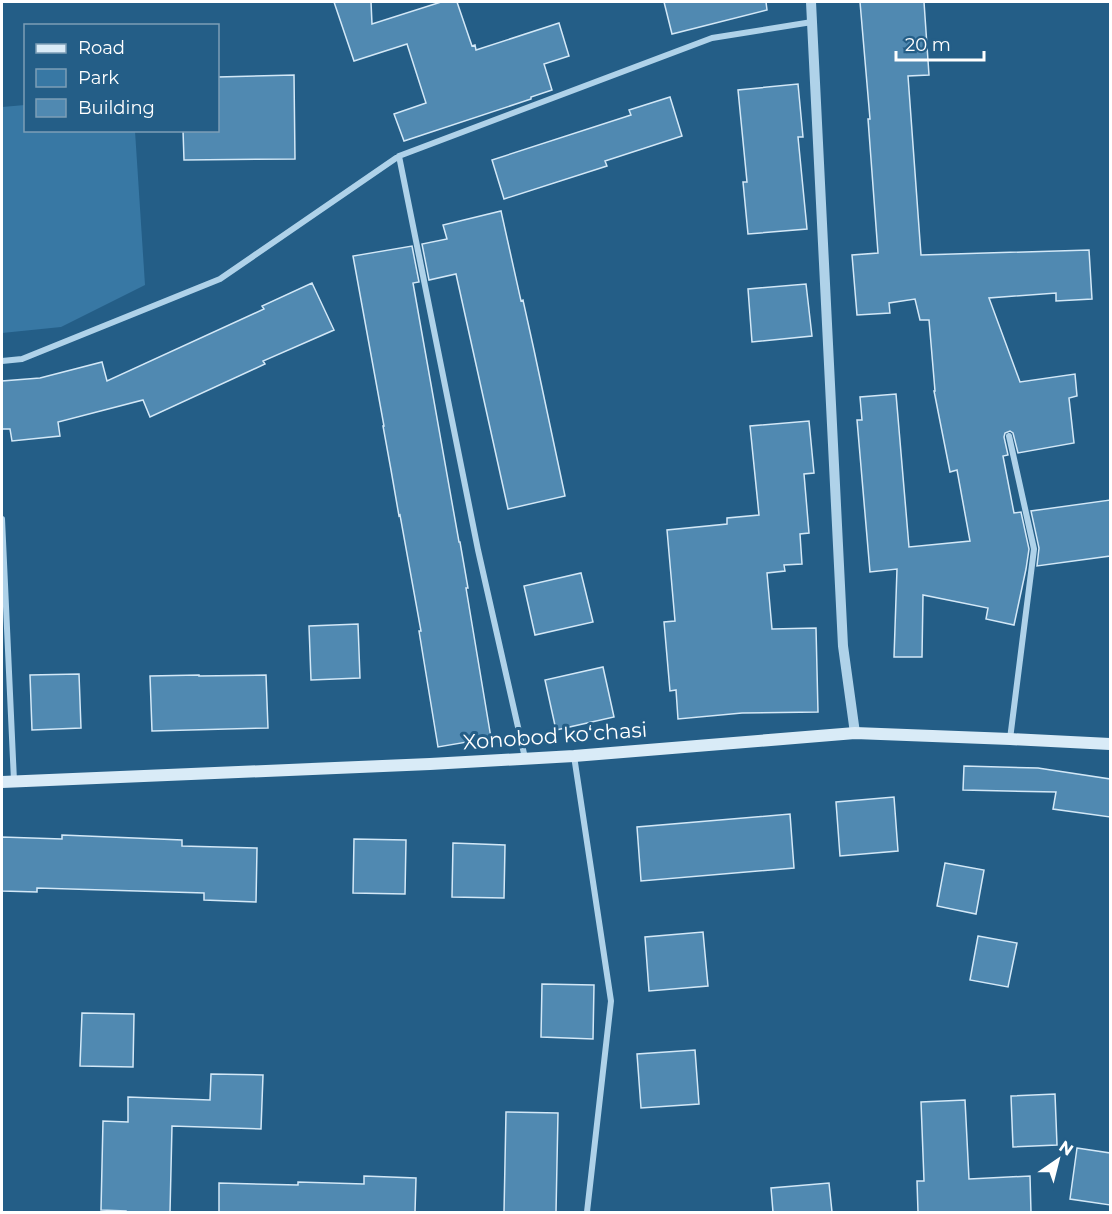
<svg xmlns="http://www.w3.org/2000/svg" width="1112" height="1214" font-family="Montserrat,sans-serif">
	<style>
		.green { fill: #3878a4 }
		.building { fill: #5089b1; stroke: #d3e8f7; stroke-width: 1.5 }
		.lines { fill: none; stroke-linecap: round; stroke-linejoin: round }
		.minor { stroke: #afd2e9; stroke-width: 6 }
		.tertiary { stroke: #afd2e9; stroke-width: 10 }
		.secondary { stroke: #d9ebf7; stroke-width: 12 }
		.labels { text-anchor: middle; stroke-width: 6; stroke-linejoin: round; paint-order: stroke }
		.street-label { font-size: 21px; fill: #fff; stroke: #245e87 }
	</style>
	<rect width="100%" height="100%" fill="#245e87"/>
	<path class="green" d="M25 105 26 130 135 131 145 285 61 327 2 333V107Z"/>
	<path class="building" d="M334 2H371L372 24 441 2H457L472 46 475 45 476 50 559 23 569 56 544 64 552 90 531 97V99L404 141 394 114 426 103 407 44 354 61Z
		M664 2H766L767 10 672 34Z
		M860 2H924L929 75 908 76 921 255 1089 250 1092 299 1056 301V293L989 298 1020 382 1075 374 1077 396 1069 398 1074 443 1018 453 1013 433 1010 431 1005 433 1004 437 1008 455 1003 456 1014 513 1021 512 1029 549 1026 569 1014 625 986 619 988 608 923 595 922 657H894L897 569 870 572 857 420H862L860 397 896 394 909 547 970 541 957 470 950 472 934 391H935L929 320H920L915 299 889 303 890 313 857 315 852 255 878 253 868 119H870Z
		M294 75 295 159 184 160 183 130H218V77Z
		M798 84 803 137H798L807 229 748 234 743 182H747L738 90Z
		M670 97 682 136 605 161 607 166 504 199 492 160 631 115 629 110Z
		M501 211 521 301 523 300 534 350 565 496 508 509 456 274 429 280 422 244 447 239 443 225Z
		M412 246 419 282 413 283 459 542H460L468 588H466L491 738 438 747 419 631H421L400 515 399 516 391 470 383 426H384L353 256Z
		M312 283 334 330 263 361 265 364 150 417 143 400 58 422 60 436 12 441 10 429H2V381L40 378 102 362 107 381 264 309 262 306Z
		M806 284 812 336 752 342 748 289Z
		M809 421 814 473 804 474 809 533 800 534 802 564 784 565 785 571 767 573 772 629 816 628 818 712 742 713 678 719 676 690 670 691 664 622 675 621 667 530 727 524V518L759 515 750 426Z
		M1110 500V556L1037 566 1039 548 1031 511Z
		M581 573 593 622 535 635 524 586Z
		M358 624 360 678 311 680 309 626Z
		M603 667 614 717 556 730 545 680Z
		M79 674 81 728 32 730 30 675Z
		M199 675V676L266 675 268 728 152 731 150 676Z
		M964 766 1038 768 1110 779V817L1053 809 1056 792 963 790Z
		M894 797 898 851 840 856 836 802Z
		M790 814 794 868 641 881 637 827Z
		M62 835 182 840V846L257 848 256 902 204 900V893L37 888V892L2 891V837L62 839Z
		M354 839 406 840 405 894 353 893Z
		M453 843 505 845 504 898 452 897Z
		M945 863 984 870 976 914 937 906Z
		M703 932 708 986 649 991 645 937Z
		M978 936 1017 943 1008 987 970 980Z
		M542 984 594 985 593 1039 541 1037Z
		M82 1013 134 1014 133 1067 80 1066Z
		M695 1050 699 1104 641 1108 637 1054Z
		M211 1074 263 1075 261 1129 172 1126 170 1212H126V1211L101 1210 103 1121 128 1122V1097L210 1100Z
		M1055 1094 1057 1145 1013 1147 1011 1096Z
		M965 1100 969 1179 1030 1176 1031 1212H918L917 1181H924L921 1102Z
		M506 1112 558 1113 556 1212H504Z
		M1077 1148 1110 1153V1205L1070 1199Z
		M364 1176 416 1178 415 1212H219V1183L298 1185V1182L364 1184Z
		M829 1183 832 1212H773L771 1188Z"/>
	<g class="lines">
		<path class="minor" d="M399 156 478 550 525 758
			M2 361 22 359 220 279 399 156 712 38 812 22
			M1009 436 1034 549 1010 739
			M2 519 14 781
			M574 756 611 1001 587 1212"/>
		<path class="tertiary" d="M811 2 843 646 855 733"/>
		<path class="secondary" d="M2 782 430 764 574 756 855 733 1010 739 1110 744"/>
	</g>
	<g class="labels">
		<g class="street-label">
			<text transform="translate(555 736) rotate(-4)" y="7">Xonobod koʻchasi</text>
		</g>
	</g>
	<rect width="1112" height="1214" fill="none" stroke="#ffffff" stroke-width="6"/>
	<rect x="24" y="24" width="195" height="108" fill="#245e87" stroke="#7c9eb7" stroke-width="1.5"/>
	<rect x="36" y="44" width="30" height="9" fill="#d9ebf7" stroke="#7c9eb7" stroke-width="1.5"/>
	<text x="78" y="54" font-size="18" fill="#ffffff">Road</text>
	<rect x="36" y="69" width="30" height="18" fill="#3878a4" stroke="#7c9eb7" stroke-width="1.5"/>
	<text x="78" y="84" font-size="18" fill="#ffffff">Park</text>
	<rect x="36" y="99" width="30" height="18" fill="#5089b1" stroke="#7c9eb7" stroke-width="1.5"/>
	<text x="78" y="114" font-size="18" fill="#ffffff">Building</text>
	<g transform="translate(1058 1160) rotate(35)" stroke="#245e87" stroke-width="4.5" paint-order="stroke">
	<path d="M0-4.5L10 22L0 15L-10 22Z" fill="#ffffff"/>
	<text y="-9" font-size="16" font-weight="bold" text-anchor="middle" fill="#ffffff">N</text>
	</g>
	<path d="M896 51v9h88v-9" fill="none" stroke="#ffffff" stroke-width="3"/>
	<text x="905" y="51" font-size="18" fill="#ffffff" stroke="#245e87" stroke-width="4.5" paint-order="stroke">20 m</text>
</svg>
